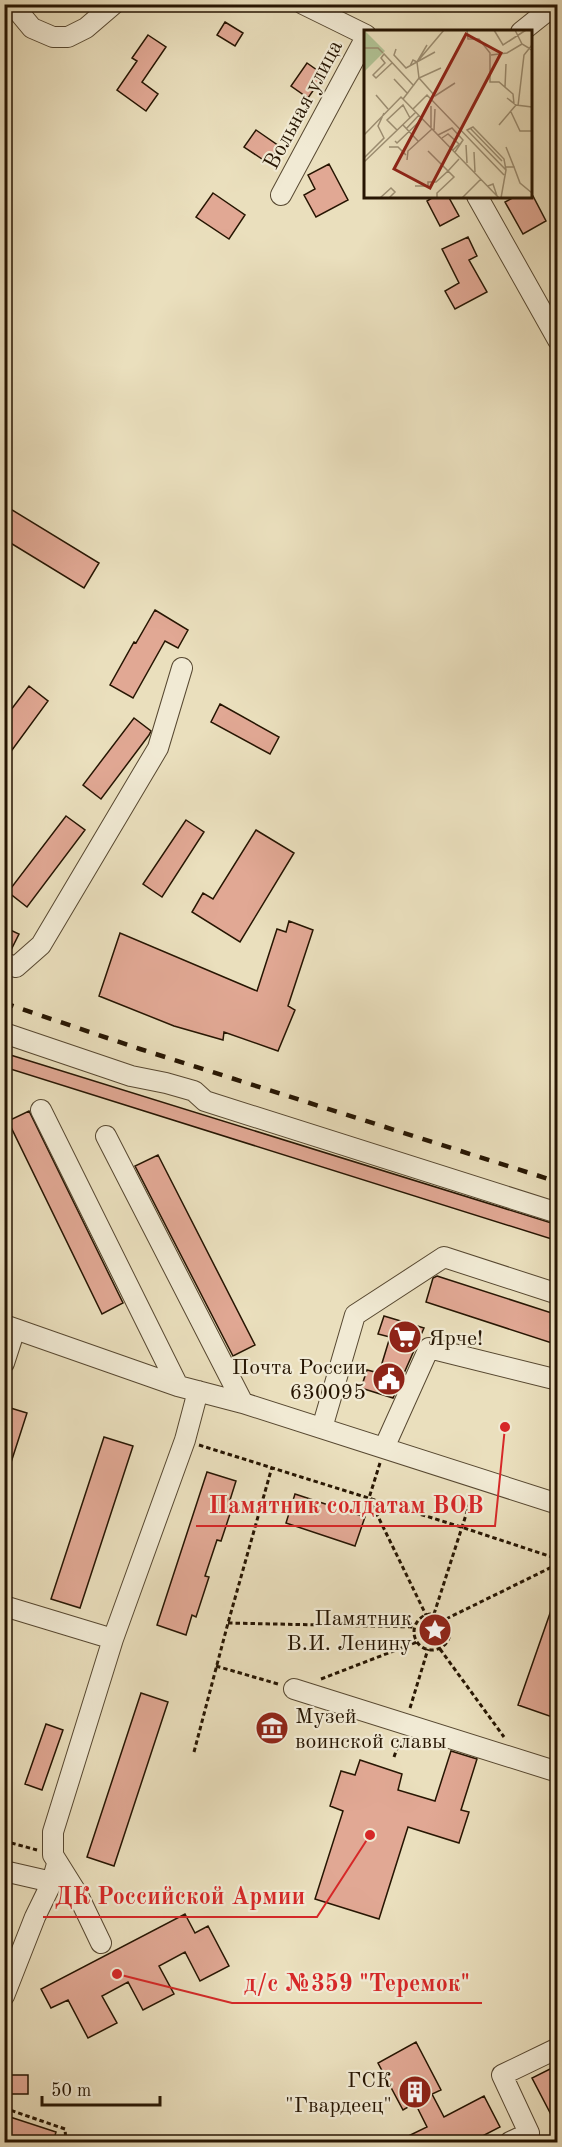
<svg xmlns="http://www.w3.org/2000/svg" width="562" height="2147" font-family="'Old Standard TT',serif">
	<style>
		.building { fill: #e1a894; stroke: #261502; stroke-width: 1.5 }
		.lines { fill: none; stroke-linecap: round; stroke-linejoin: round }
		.minor-casing { stroke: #574831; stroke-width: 22 }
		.path { stroke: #261502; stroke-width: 3; stroke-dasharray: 4.5 3; stroke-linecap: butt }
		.minor { stroke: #f1ead4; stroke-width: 20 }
		.rail { stroke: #261502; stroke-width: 4.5; stroke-dasharray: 10 10; stroke-linecap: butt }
		.labels { text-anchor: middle; stroke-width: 4.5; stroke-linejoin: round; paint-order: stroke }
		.street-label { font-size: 22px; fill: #261502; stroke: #f1ead4 }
		.poi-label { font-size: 22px; fill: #261502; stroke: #f1ead4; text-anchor: end }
		.inset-road { fill: none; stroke: #9c8e72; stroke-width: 1.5 }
		.view { fill: #8f2418; fill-opacity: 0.15; stroke: #8f2418; stroke-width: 3 }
		.inset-edge { fill: none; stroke: #261502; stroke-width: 3 }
		.leader { fill: none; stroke: #d62828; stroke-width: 2 }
		.callout-dot { fill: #d62828; stroke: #f1ead4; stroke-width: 2 }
		.callout-label { font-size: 24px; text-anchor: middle; font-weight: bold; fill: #d62828; stroke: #f1ead4; stroke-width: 4.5; stroke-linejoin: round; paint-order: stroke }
	</style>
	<rect width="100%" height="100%" fill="#eadfbd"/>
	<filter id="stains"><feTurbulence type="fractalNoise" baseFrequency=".00333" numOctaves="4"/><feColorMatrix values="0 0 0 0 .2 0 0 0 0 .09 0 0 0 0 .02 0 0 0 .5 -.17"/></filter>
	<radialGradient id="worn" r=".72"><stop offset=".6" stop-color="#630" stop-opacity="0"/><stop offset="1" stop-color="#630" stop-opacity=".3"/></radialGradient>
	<path class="building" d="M225 22 243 33 235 46 217 35Z
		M148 35 166 47 142 82 158 94 146 111 117 90 137 61 132 58Z
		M307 63 324 75 308 98 291 86Z
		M256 130 279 146 268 163 244 147Z
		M329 164 348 200 316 217 304 195 315 189 308 175Z
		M213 193 245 215 229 239 196 217Z
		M435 196H448L459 216 440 226 427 201Z
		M516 196H533L546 221 523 234 505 202Z
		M468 237 477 256 469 260 487 292 455 309 445 291 459 283 442 249Z
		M4 505 99 563 84 588 4 539Z
		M155 610 188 630 178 648 165 641 133 698 110 685 134 642 136 643Z
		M29 686 48 701 4 761V719Z
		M220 704 279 737 270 754 211 722Z
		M134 718 151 731 149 735 101 799 83 785Z
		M66 816 85 830 27 907 8 892Z
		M186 820 204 832 162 897 143 884Z
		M256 830 294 853 240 942 192 912 203 893 213 899Z
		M289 921 313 930 288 1006 295 1010 278 1051 224 1032 223 1040 174 1026 99 996 120 933 257 991 277 929 286 932Z
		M4 927 19 934 10 952 4 951Z
		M4 1053 558 1225V1241L4 1067Z
		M29 1111 123 1303 102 1314 8 1121Z
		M158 1155 255 1345 233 1356 135 1166Z
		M437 1276 558 1315V1345L426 1302 433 1278Z
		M384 1316 424 1328 393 1398 361 1388 367 1370 379 1373 390 1337 378 1334Z
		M4 1406 27 1413 7 1475H4Z
		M104 1437 133 1446 80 1608 51 1599Z
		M207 1472 236 1481 230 1500 234 1502 221 1541 217 1540 205 1576 209 1577 196 1617 192 1615 186 1635 157 1625Z
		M295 1494 365 1517 355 1546 286 1523Z
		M555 1599 558 1600V1719L518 1705Z
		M141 1693 168 1702 114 1866 87 1857Z
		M46 1724 63 1730 42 1790 25 1784Z
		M451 1751 477 1759 461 1810 469 1812 459 1843 408 1827 379 1919 315 1899 343 1811 330 1806 341 1771 355 1775 360 1760 402 1774 398 1790 435 1801Z
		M185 1914 195 1933 208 1926 229 1966 200 1981 185 1952 159 1966 174 1994 143 2010 128 1982 102 1996 117 2023 88 2038 68 2000 51 2008 41 1989Z
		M416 2042 441 2090 432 2094 444 2117 484 2096 500 2127 471 2142H396L427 2127 415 2103 403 2110 378 2063Z
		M558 2065V2128L532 2078Z
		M9 2075H28V2094H8Z
		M4 2115 56 2132 53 2142H4Z"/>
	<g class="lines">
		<g class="minor-casing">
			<path id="minor" d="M12 4 32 28 53 37H68L86 28 114 4
				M303 4 366 35
				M521 32 556 4
				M281 195 366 37
				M477 196 558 340
				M4 963 16 967 41 945 158 748 182 668
				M4 1033 131 1076 166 1083 194 1091 205 1101 558 1213
				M41 1110 178 1386
				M106 1136 243 1403
				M4 1325 178 1386 243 1403 558 1504
				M4 1363 15 1329
				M322 1428 355 1315 444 1257 558 1294
				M384 1448 429 1348 558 1380
				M4 1606 113 1639
				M294 1689 558 1772
				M4 1871 52 1882
				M101 1943 78 1895 53 1855V1832L113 1639 185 1440 198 1391
				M4 1996 35 1917 52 1882 57 1864
				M510 2142 529 2133 502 2075 558 2048"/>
		</g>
		<path class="path" d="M199 1445 461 1527 558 1559
			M380 1463 369 1498 426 1615
			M434 1614 473 1493
			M414 1632a18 18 0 1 1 36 0a18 18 0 1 1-36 0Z
			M446 1619 558 1564
			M228 1623 415 1627
			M440 1649 504 1737
			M216 1666 278 1684
			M321 1679 417 1642
			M410 1708 428 1649
			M194 1752 228 1623 272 1467
			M394 1757 400 1740
			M4 1841 37 1850
			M4 2108 65 2129 66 2142"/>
		<use href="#minor" class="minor"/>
		<path class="rail" d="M4 1003 140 1049 558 1182"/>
	</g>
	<defs>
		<g id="supermarket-disc" transform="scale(1.725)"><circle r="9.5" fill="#8f2418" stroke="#f1ead4"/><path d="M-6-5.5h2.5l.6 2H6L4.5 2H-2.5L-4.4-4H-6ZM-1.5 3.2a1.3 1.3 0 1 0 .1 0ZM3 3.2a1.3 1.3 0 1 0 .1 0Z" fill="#fff"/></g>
		<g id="civic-disc" transform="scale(1.725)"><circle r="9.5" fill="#8f2418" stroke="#f1ead4"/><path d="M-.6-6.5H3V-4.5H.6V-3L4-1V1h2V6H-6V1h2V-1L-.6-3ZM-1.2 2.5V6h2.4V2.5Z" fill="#fff"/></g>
		<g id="sight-disc" transform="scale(1.725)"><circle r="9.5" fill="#8f2418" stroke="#f1ead4"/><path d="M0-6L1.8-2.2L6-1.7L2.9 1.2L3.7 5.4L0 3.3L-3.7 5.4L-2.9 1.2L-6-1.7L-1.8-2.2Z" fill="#fff"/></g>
		<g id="museum-disc" transform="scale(1.725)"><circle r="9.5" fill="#8f2418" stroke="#f1ead4"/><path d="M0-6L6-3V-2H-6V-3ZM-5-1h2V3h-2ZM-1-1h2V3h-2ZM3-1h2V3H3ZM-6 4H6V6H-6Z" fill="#fff"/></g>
		<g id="building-disc" transform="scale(1.725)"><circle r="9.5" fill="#8f2418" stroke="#f1ead4"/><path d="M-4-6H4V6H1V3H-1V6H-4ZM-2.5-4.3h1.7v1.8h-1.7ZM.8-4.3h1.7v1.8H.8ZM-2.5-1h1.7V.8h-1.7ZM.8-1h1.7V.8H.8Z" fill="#fff"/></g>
	</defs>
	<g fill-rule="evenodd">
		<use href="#supermarket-disc" x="405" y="1337"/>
		<use href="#civic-disc" x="389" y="1379"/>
		<use href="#sight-disc" x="435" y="1630"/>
		<use href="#museum-disc" x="272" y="1728"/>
		<use href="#building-disc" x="415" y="2092"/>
	</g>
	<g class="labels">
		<g class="street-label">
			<text transform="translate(302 104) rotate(-62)" y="8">Вольная улица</text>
		</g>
		<g class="poi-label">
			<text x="428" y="1345" text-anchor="start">Ярче!</text>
			<text x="366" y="1374">Почта России<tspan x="366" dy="25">630095</tspan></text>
			<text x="412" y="1625">Памятник<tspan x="412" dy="25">В.И. Ленину</tspan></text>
			<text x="295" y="1723" text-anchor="start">Музей<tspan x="295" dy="25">воинской славы</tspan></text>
			<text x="392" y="2087">ГСК<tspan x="392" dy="25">"Гвардеец"</tspan></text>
		</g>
	</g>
	<g transform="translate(364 30)">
		<rect width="168" height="168" fill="#eadfbd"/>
		<path d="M0 0 21 21 0 42Z" fill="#b1c395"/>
		<path class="inset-road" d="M103 0 104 9H115L126 23V52H135L149 64 150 74M130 0 139 15 162 0M151 0 158 14 168 20M0 18H14L19 23M32 19 30 25 42 38 71 22M127 25 143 23 158 14M28 33 12 48 9 45 21 33 17 28 20 24 50 56M46 36 49 30 53 32 63 15M77 38 55 48 71 66 91 53M30 49 44 64M141 57 142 34M12 65 24 79M143 68 152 75 168 77M39 69 135 168M39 69 55 48 53 32 80 0M154 76 160 25 168 15M49 79 63 65 140 145M147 82 156 101H168M39 95 54 111M135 95 152 75M67 97V76M106 98 138 131M42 99 55 85M33 100 23 90 39 75 46 88M70 100 71 79M0 105 37 67 39 69M74 105 88 98 99 110 91 122M78 108 84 104 95 114 89 120M31 111 33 113 58 89M102 115 103 133M25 117H34L42 125M142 117 150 137H142M110 122 111 142M0 128 20 108 14 96 20 83M43 130 44 121 68 99M0 132 52 82M150 137 156 153 168 163M51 156H64V152H72L84 141 64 121M124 156 129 154 133 166M16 168 27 158 31 162 25 168M73 168V163L90 147 84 141 95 129M98 168 117 149M137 168 142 140 140 129 109 97 103 100 142 140"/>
		<path class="view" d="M102 4 137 23 66 158 30 139Z"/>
		<rect width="168" height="168" class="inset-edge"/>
	</g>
	<path class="leader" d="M505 1427L495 1526H196M370 1835L317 1917H43M117 1974L232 2003H482"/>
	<g class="callout-dot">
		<circle cx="505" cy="1427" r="6"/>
		<circle cx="370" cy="1835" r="6"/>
		<circle cx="117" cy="1974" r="6"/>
	</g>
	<g class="callout-label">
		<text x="346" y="1513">Памятник солдатам ВОВ</text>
		<text x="180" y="1904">ДК Российской Армии</text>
		<text x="357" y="1991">д/с №359 "Теремок"</text>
	</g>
	<rect width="562" height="2147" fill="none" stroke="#eadfbd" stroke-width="24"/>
	<rect x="6" y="6" width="550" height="2135" fill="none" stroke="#261502" stroke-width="3"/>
	<rect x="12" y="12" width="538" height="2123" fill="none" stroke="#261502" stroke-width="1.5"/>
	<path d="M42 2096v9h118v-9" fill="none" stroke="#261502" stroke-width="3"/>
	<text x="51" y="2096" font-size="18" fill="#261502" stroke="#f1ead4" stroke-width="4.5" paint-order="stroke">50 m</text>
	<rect width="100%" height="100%" filter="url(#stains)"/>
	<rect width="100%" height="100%" fill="url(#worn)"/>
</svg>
